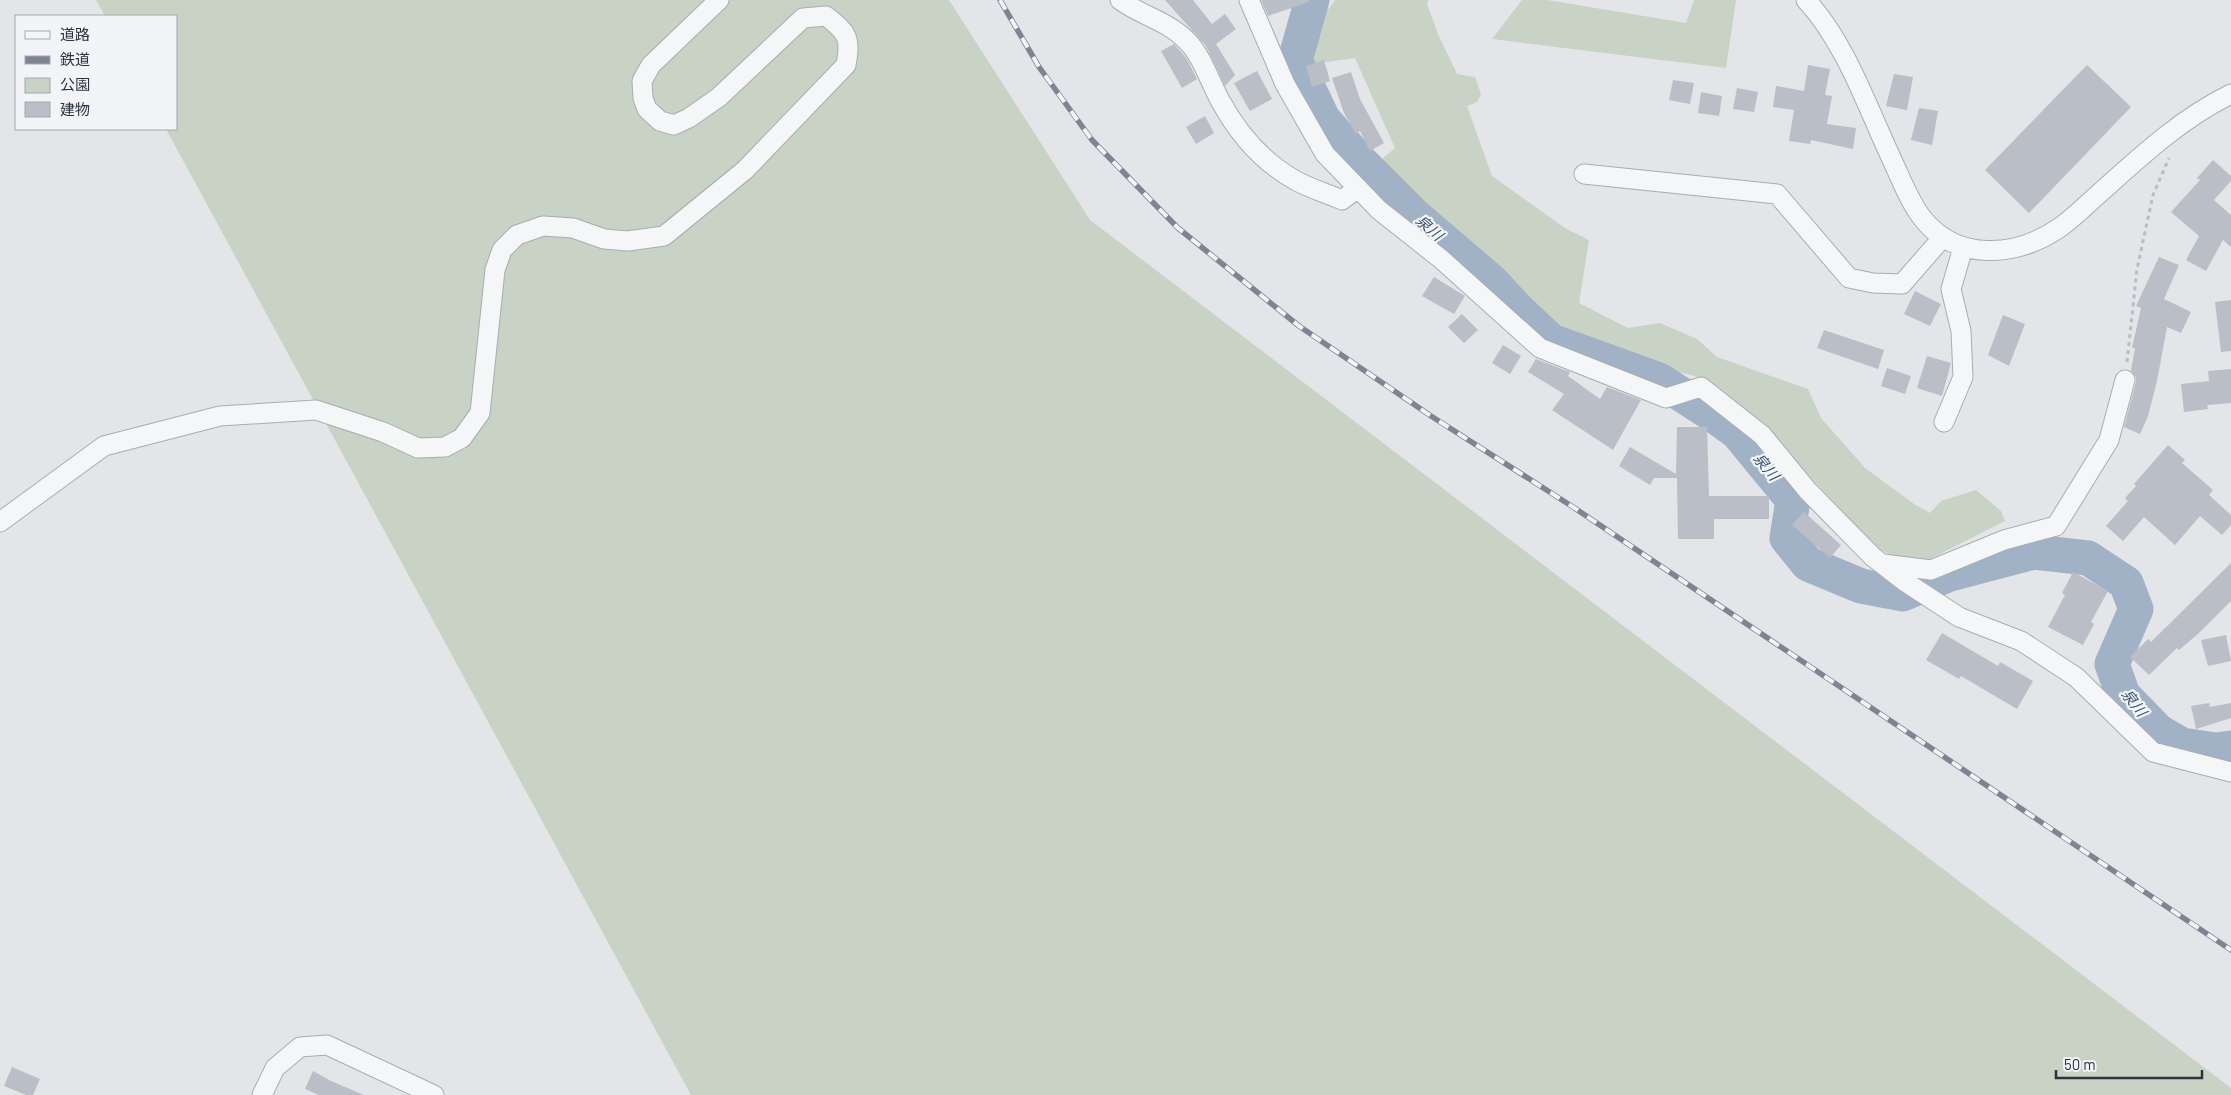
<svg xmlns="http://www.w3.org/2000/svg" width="2231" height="1095" font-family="Barlow,'Noto Sans JP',sans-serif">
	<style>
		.green { fill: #c8d2c5 }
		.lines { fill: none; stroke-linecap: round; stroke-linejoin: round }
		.river { stroke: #a2b2c6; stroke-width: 35 }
		.building { fill: #babec6 }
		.minor-casing { stroke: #a8acb3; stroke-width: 21 }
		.path { stroke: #b9bcc1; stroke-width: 3; stroke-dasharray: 4 4; stroke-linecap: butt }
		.minor { stroke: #f5f6f8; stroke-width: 19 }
		.rail-casing { stroke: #7e8491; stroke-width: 5.5 }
		.rail { stroke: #f2f4f7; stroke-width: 4; stroke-dasharray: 11; stroke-linecap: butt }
		.labels { text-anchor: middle; stroke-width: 4.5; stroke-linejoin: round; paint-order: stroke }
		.water-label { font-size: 15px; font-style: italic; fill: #3a5070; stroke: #f2f4f7 }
	</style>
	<rect width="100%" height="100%" fill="#e3e5e9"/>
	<path class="green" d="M96 0H949L1090 220 2231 1088V1095H691L166 129H176V16H105Z
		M1335 0H1428L1427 4 1438 34 1457 74 1475 77 1481 94 1477 102 1467 106 1492 176 1565 228 1589 240 1579 303 1628 328 1660 323 1697 339 1717 357 1808 389 1821 418 1865 468 1914 504 1930 513 1941 501 1976 490 2001 511 2005 521 1928 560 1905 561 1874 547 1763 425 1714 388 1695 376 1622 359 1556 335 1375 165 1395 148 1355 58 1312 64 1313 31Z
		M1522 0H1547L1686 23 1694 0H1736L1726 68 1492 39Z"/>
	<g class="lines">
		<path class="river" d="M1312 0 1295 60 1323 119 1359 160 1415 216 1491 281 1517 309 1551 341 1659 380 1712 414 1737 432 1793 500 1787 538 1808 564 1861 586 1903 594 1950 574 2034 552 2088 558 2126 583 2136 609 2112 664 2123 695 2158 731 2182 745 2216 750 2231 748"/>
	</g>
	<path class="building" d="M1165 0H1193L1212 24 1225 14 1236 29 1216 44 1235 75 1225 86 1206 46Z
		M1261 0H1309V2L1268 16Z
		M1174 44 1187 59 1197 79 1182 88 1161 51Z
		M1324 60 1330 81 1312 87 1306 66Z
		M1808 65 1830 69 1825 95 1832 96 1827 124 1856 128 1853 149 1811 140 1810 144 1789 141 1794 110 1773 107 1776 86 1804 91Z
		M2087 65 2131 107 2029 213 1985 170Z
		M1257 71 1272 99 1250 111 1234 83Z
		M1351 72 1360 99 1384 143 1370 151 1360 131 1356 134 1344 113 1332 78Z
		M1894 74 1913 77 1907 110 1886 106Z
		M1673 80 1694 83 1690 104 1669 100Z
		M1737 88 1758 92 1754 112 1733 109Z
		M1701 92 1722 96 1719 116 1698 113Z
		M1919 108 1938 111 1932 145 1911 140Z
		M1205 116 1214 133 1196 144 1186 127Z
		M2213 160 2231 176V181L2214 200 2231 215V247L2223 240 2206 271 2186 260 2199 236 2171 212 2200 180 2197 178Z
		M2159 257 2179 265 2164 299 2191 312 2181 333 2167 327 2157 381 2148 416 2140 434 2124 427 2136 382V377L2131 371 2135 348H2132L2141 308 2136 306Z
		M1434 277 1465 296 1454 314 1422 296Z
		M1915 291 1941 304 1930 326 1904 314Z
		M2231 300V351L2221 352 2215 302Z
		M1462 314 1478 330 1464 343 1448 327Z
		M2003 315 2025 324 2009 366 1988 355Z
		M1824 330 1884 350 1878 369 1817 348Z
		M1503 345 1521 356 1510 374 1492 363Z
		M1927 356 1951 363 1942 396 1917 388Z
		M1536 359 1570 372 1568 376 1600 399 1607 387 1641 400 1613 450 1552 410 1564 394 1528 372Z
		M1887 368 1911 376 1905 394 1881 386Z
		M2231 369V403L2207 405 2208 409 2184 412 2181 384 2209 381 2208 371Z
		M1677 427H1707L1709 496H1769V519H1714V539H1678L1677 478H1654L1650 485 1619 466 1630 447 1676 474Z
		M2168 445 2185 460 2182 463 2213 490 2209 495 2231 515V525L2222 535 2200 516 2175 545 2144 517 2123 541 2106 526 2128 501 2125 498 2136 486 2134 484Z
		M1804 512 1841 545 1830 558 1792 525Z
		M2231 563V601L2199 633 2179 650 2177 648 2149 675 2130 657 2148 639 2151 642Z
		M2073 572 2108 591 2091 622 2094 624 2083 645 2048 627 2065 595 2062 593Z
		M1942 633 1998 666 2000 662 2033 681 2017 709 1961 676 1959 679 1926 660Z
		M2226 635 2231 661 2208 666 2201 640Z
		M2209 703 2210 707 2231 703V718L2196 729 2191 706Z
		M12 1067 40 1079 33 1095H26L4 1086Z
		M313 1071 331 1081 364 1095H319L305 1089Z"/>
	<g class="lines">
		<g class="minor-casing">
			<path id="minor" d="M1120 0C1140 15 1167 21 1185 39 1203 56 1209 81 1221 102 1238 133 1262 161 1293 179 1308 188 1326 193 1342 200L1358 188
				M1249 0 1285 84 1325 154 1379 210 1441 259 1540 348 1666 398 1701 387 1762 435 1808 491 1873 557 1904 581 1959 617 2021 641 2076 677 2153 752 2231 772
				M1806 0C1846 43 1868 109 1893 162 1902 181 1910 203 1923 219 1958 262 2016 257 2059 228 2074 218 2088 203 2102 191 2142 155 2182 118 2231 94
				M1584 174 1777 194 1849 278 1873 283 1902 284 1943 237
				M1944 422 1963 377 1961 331 1951 289 1963 248
				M0 522 104 446 220 416 316 410 383 432 418 448 445 447 462 438 480 413 495 270 502 250 517 235 543 226 573 228 604 239 628 241 664 236 745 170 846 65C851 38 848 33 826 16L803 18 719 97 689 118 674 125 660 121 647 109 643 98 642 81 651 65 719 0
				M1883 564 1931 570 2004 540 2056 526 2109 440 2125 380
				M262 1095 275 1068 300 1047 327 1045 434 1095"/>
		</g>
		<path class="path" d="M2127 362 2137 269 2153 195 2169 158"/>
		<use href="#minor" class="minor"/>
		<g class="rail-casing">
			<path id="rail" d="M1000 0 1039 67 1092 140 1178 228 1299 326 1431 416 1573 507 2231 950"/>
		</g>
		<use href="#rail" class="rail"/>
	</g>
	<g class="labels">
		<g class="water-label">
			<text transform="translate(1429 228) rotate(41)" y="5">泉川</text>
			<text transform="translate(1766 467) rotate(50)" y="5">泉川</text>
			<text transform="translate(2134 703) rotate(52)" y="5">泉川</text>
		</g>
	</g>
	<rect x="15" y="15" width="162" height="115" fill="#f2f4f7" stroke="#a3a7ae"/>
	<rect x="25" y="31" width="25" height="8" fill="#f5f6f8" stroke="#a3a7ae"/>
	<text x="60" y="40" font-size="15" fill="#2c3340">道路</text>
	<rect x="25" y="56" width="25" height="8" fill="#7e8491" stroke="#a3a7ae"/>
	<text x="60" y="65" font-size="15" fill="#2c3340">鉄道</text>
	<rect x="25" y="78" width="25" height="15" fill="#c8d2c5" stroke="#a3a7ae"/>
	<text x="60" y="90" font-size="15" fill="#2c3340">公園</text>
	<rect x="25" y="102" width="25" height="15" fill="#babec6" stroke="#a3a7ae"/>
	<text x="60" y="115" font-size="15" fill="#2c3340">建物</text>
	<path d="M2056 1070v8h146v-8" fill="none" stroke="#2c3340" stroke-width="2.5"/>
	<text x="2064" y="1070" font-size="15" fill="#2c3340" stroke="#f2f4f7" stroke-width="4" paint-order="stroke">50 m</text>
</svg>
